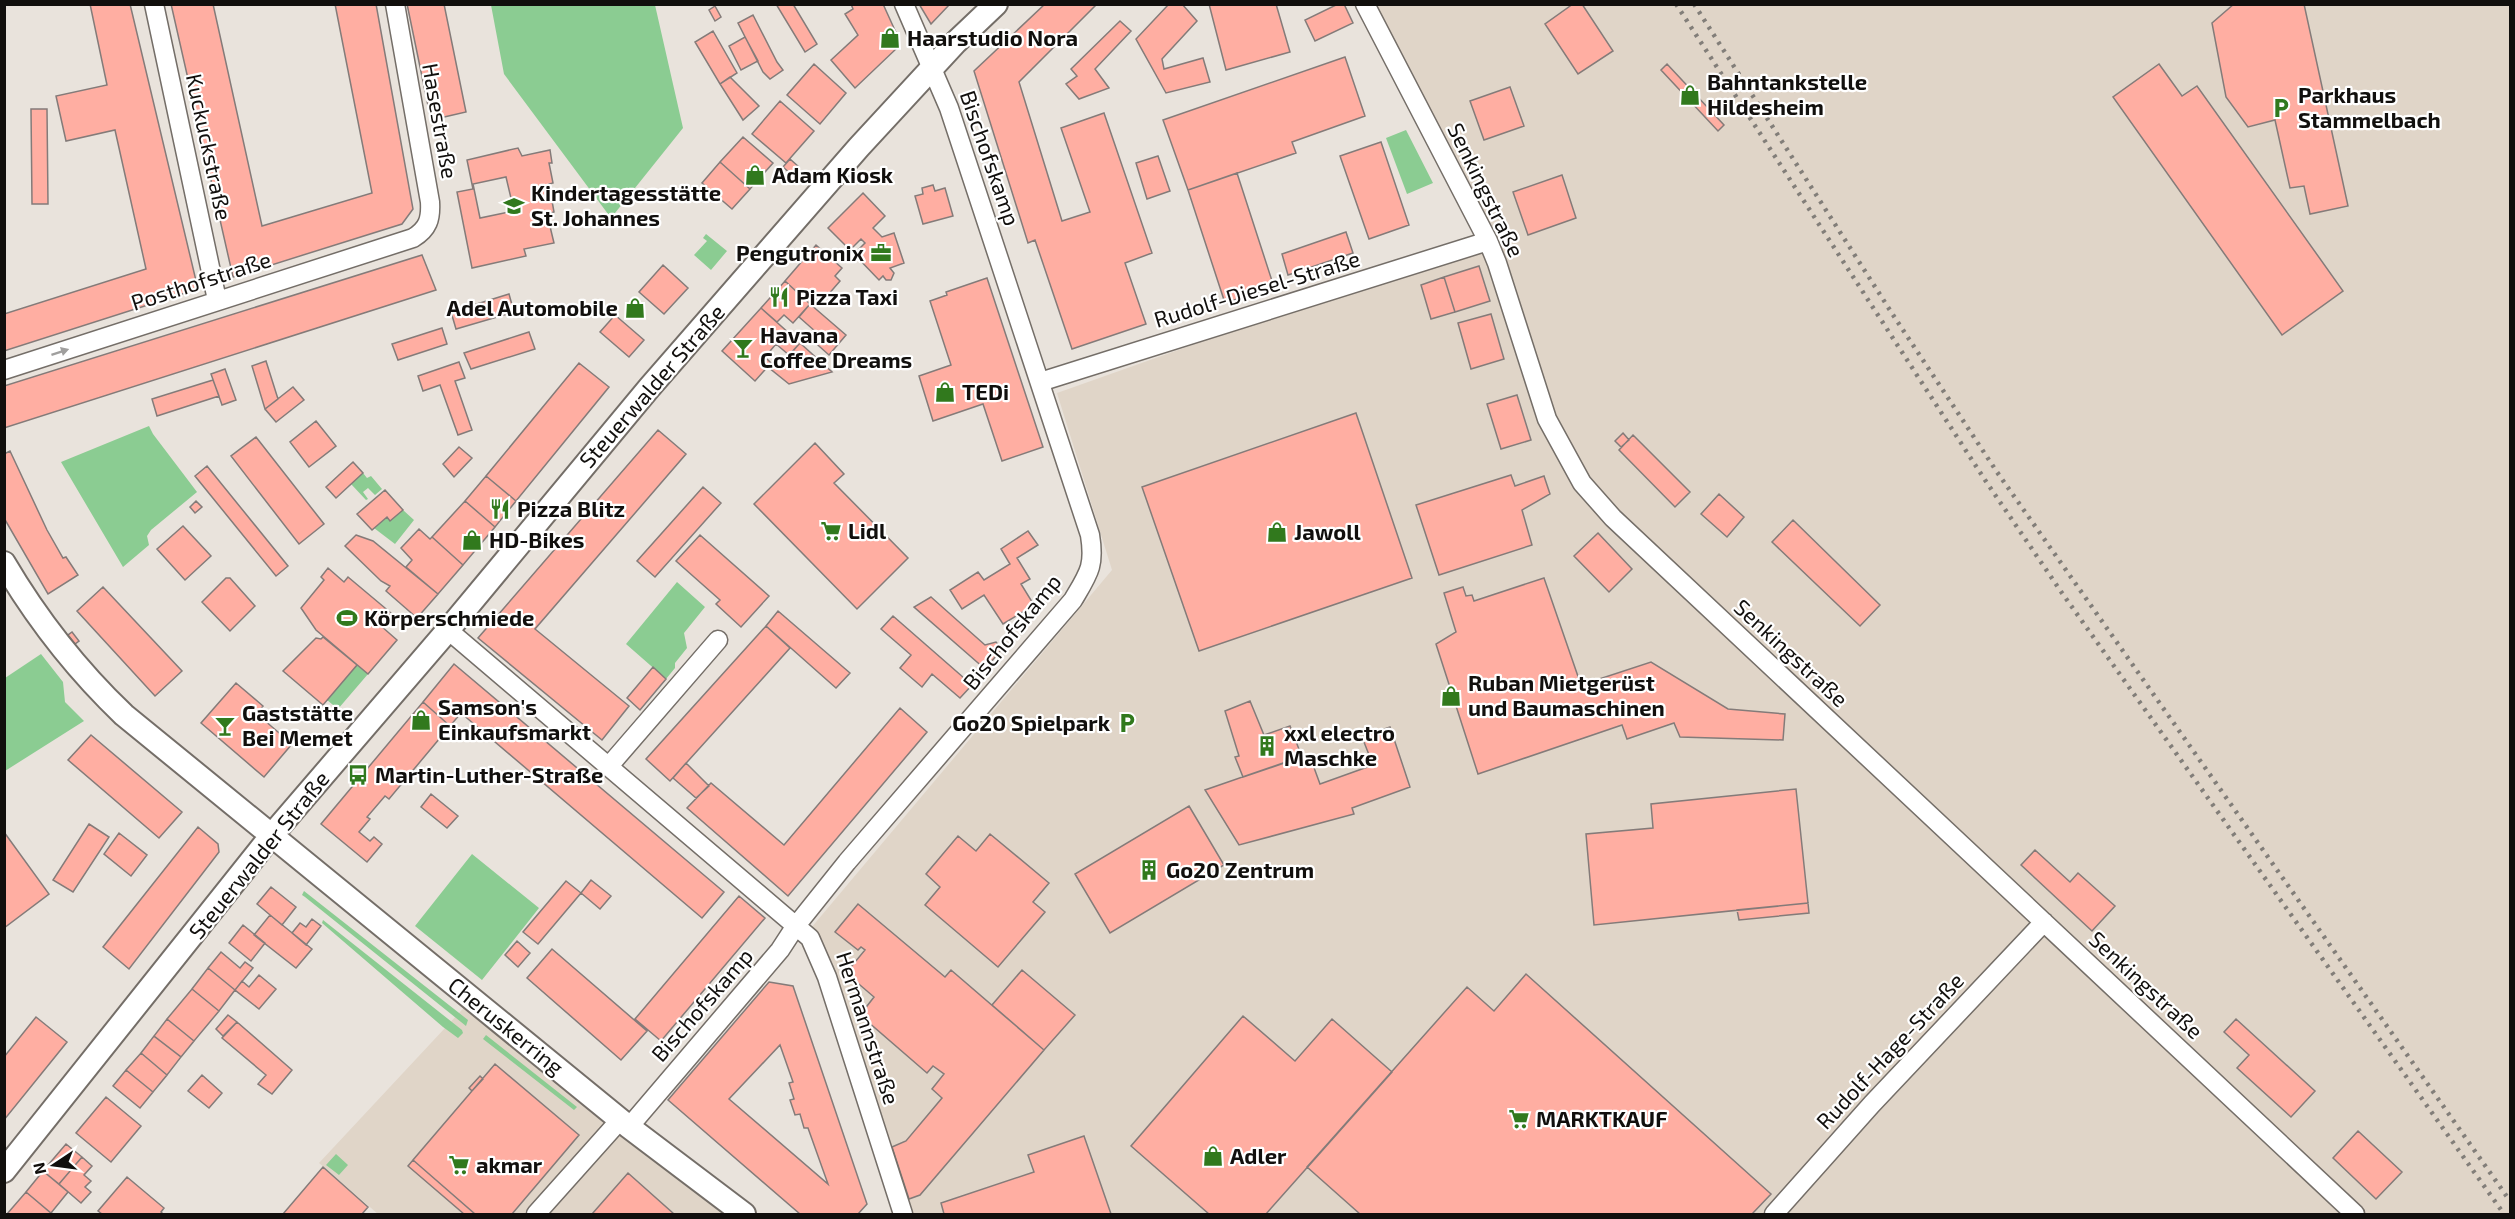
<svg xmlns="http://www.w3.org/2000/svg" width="2515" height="1219" font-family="'Exo 2',sans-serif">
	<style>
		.built { fill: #e0d5c8 }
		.green { fill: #8bcc92 }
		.building { fill: #ffaea2; stroke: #847b79; stroke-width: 1.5; fill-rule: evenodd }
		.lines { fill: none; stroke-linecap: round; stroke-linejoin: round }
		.minor-casing { stroke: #746e68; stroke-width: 21 }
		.tertiary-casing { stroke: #746e68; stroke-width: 26 }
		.minor { stroke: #fff; stroke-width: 18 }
		.tertiary { stroke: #fff; stroke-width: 22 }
		.rail { stroke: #827e79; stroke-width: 4.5; stroke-dasharray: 3 6; stroke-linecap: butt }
		.oneway { fill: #a09f9e }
		.labels { text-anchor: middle; stroke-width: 4.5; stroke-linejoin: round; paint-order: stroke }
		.poi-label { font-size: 22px; font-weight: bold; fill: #110f0d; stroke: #fff; text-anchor: start }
		.street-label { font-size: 22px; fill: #110f0d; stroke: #fff }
	</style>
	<rect width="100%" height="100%" fill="#e9e3dc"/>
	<path class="built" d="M1372 5H2510V1214H905L811 928 1112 570 1057 393 1486 241Z
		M473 998 739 1214H378L319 1163Z"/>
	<path class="green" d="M491 5H655L683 128 611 218 504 74Z
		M1406 130 1433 183 1407 194 1386 138Z
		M706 234 727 251 711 270 694 255 707 241 703 238Z
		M149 426 153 434 197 492 151 530 147 536 149 545 123 567 61 462Z
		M363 473 367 478 371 476 382 489 375 495 368 488 363 492 368 499 366 500 351 484Z
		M403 510 414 520 395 544 374 528 387 517 390 521Z
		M677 582 705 607 684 633 687 648 675 663V668L666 679 626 644Z
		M41 654 63 682 65 702 84 721 5 771V678Z
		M357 665 368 674 338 709 327 700Z
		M472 854 539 908 482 980 415 926Z
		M304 891 468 1020 466 1026 305 897 302 895Z
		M323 920 462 1030 463 1033 458 1038 443 1027 322 923Z
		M486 1035 577 1107 574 1110 483 1039Z
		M336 1154 348 1165 339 1175 326 1165Z"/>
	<path class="building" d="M90 4H130L198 289 4 351V314L146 269 115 130 66 141 56 96 107 85Z
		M171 4H213L262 226 372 193 335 4H376L413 209 402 224 233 277Z
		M407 4H444L466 112 431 120Z
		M776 4H793L817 44 805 52Z
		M851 4H883L898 37 896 49 855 88 831 60 858 35 845 14 853 9Z
		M919 4H950L931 24Z
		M1045 4H1097L1019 82 1062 221 1090 212 1061 128 1104 113 1152 253 1125 263 1146 324 1072 349 1035 240 1028 243 974 71Z
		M1169 4H1182L1197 21 1162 59 1164 69 1203 58 1210 82 1166 93 1136 39Z
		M1209 4H1276L1290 52 1226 70Z
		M1338 4H1344L1353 23 1315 41 1305 20Z
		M1573 4H1582L1613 51 1578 74 1545 24Z
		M2234 4H2304L2348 206 2310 214 2304 186 2290 188 2275 120 2248 127 2226 97 2212 23Z
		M715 6 721 17 715 21 709 10Z
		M753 15 777 62 783 70 770 79 763 72 738 23Z
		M1120 21 1131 31 1095 69 1109 88 1079 99 1066 84 1077 76 1071 69Z
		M713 31 737 73 720 84 695 42Z
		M745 37 758 61 741 70 729 46Z
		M1345 57 1365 116 1292 142 1296 153 1188 190 1163 120Z
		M814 64 846 93 820 124 787 95Z
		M1667 64 1724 125 1718 131 1661 70Z
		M2159 64 2182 96 2197 86 2343 291 2282 335 2113 97Z
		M730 77 759 106 743 120 720 84Z
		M1510 87 1524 126 1484 140 1470 101Z
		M780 101 814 131 786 163 752 134Z
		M31 109H47L48 204H32Z
		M743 137 773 163 750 189 720 162Z
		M1381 142 1409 225 1369 239 1340 156Z
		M518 148 522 156 550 150 552 163H549L553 183 549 184 554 212 547 214 554 243 524 249 526 256 472 268 457 192 473 189 467 160ZM506 177 514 211 480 218 473 184Z
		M1158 156 1170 191 1147 199 1136 163Z
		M790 159 799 167 792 175 783 167Z
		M720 162 750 189 732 209 702 183Z
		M1237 173 1274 287 1225 303 1188 190Z
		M1562 175 1576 218 1528 235 1513 192Z
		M933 185 935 191 945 188 953 216 923 224 915 196 923 194 922 188Z
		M863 193 885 216 873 228 882 237 894 233 904 263 890 268 894 273 891 280H886L883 276 879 280 854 254 865 243 861 239 850 250 828 228Z
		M1346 232 1353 253 1288 275 1282 254Z
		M816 245 842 268 835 276 840 281 821 303 816 298 810 304 785 281Z
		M422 255 436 290 4 428V386Z
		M663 265 688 288 664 314 639 292Z
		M1479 266 1490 301 1455 312 1444 277Z
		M1444 277 1455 312 1431 319 1421 285Z
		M987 278 1043 447 1002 461 983 404 933 421 919 376 951 365 930 301 947 295 946 292Z
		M785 281 810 304 793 323 784 315 777 322 761 308Z
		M509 294 514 312 456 329 451 312Z
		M810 304 846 335 829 355 811 339 816 332 799 317Z
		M761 308 800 343 789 355 776 344 765 357 771 363 755 381 722 351Z
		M1491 314 1504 359 1471 369 1458 323Z
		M615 315 644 340 629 357 600 332Z
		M442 328 447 344 398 360 392 344Z
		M529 332 535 349 471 369 464 353Z
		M800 343 832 372 789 384 768 367 771 363 778 368Z
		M266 361 278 399 265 409 252 366Z
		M459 362 465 378 455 381 472 430 458 435 440 385 423 391 418 376Z
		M579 363 609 387 516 501 486 476Z
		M225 369 236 400 222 405 211 374Z
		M213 380 219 396 157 416 152 399Z
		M293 387 304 400 276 422 265 409Z
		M1517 395 1531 440 1501 449 1487 404Z
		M1356 413 1412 578 1199 651 1142 487Z
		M316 421 336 446 309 467 290 442Z
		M658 430 686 454 535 629 629 706 602 740 478 638Z
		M1623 433 1629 440 1621 447 1615 441Z
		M1633 435 1690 492 1675 507 1619 450Z
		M256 437 324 524 299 544 231 456Z
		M815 443 844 474 834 483 908 558 857 609 754 504Z
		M459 447 472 458 454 477 443 464Z
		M10 451 47 530 63 558 66 557 78 575 48 594 4 518V454Z
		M353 462 363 473 336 498 326 487Z
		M207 466 288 566 276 576 195 476Z
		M1511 475 1515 486 1544 476 1550 494 1522 510 1532 545 1439 575 1416 505Z
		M486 476 516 501 495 527 465 501Z
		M703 487 721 503 655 577 637 561Z
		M385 490 403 510 390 521 387 517 372 530 357 514Z
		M1719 494 1744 517 1727 537 1701 514Z
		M196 501 202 507 195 513 190 507Z
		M465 501 495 527 463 565 432 537Z
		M1793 520 1880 605 1860 626 1772 542Z
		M183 526 211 556 185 580 157 549Z
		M419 529 430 539 432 537 463 565 438 594 406 567 412 560 401 548Z
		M1028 531 1038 545 1017 558 1030 579 1021 584 1034 605 1003 624 984 595 962 609 950 590 978 572 984 580 1010 564 1001 549Z
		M1598 533 1632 569 1609 592 1574 556Z
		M356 535 373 541 438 594 417 618 386 591 390 586 381 581 345 546Z
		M700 535 769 596 741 627 716 604 720 600 676 561Z
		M328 568 344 582 348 577 391 613 381 626 397 640 368 674 316 630 301 608 324 580 321 577Z
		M226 578H230L255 606 230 631 202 602Z
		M1544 578 1581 685 1651 662 1728 709 1785 714 1783 740 1680 737 1674 723 1627 739 1622 725 1478 774 1436 644 1456 632 1444 593 1463 587 1466 596 1472 595 1474 601Z
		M103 587 182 671 155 696 77 611Z
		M931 597 985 645 996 642 1002 649 985 669 914 607Z
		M778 611 850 673 836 688 766 626Z
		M893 616 972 685 960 698 932 674 922 687 900 668 911 655 881 629Z
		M766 626 790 648 670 781 646 759Z
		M72 632 79 641 75 644 68 635Z
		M323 637 357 665 323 705 283 671 316 638 321 639Z
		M454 664 724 892 702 918 461 713 450 726 423 702Z
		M653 667 666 679 640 710 627 698Z
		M236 683 263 706 257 714 292 744 264 777 201 723Z
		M1250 701 1264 735 1290 726 1302 757 1243 777 1235 757 1239 756 1225 711Z
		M423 702 450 726 389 799 385 796 367 817 370 819 359 832 370 841 374 837 382 844 367 862 321 824Z
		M900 708 927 732 788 896 687 808 711 783 784 845Z
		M1390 727 1410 787 1352 808 1354 814 1239 845 1205 790 1309 754 1320 784 1373 765 1362 737Z
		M91 735 182 812 159 838 68 760Z
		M686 763 709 786 696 798 673 778Z
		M1796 789 1808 903 1594 925 1586 834 1653 828 1651 804Z
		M431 794 458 816 447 828 421 807Z
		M1189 806 1224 865 1110 933 1075 874Z
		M89 824 109 837 73 892 53 880Z
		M198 827 218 844 219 852 129 969 103 947Z
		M4 832 49 894 4 928Z
		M119 833 147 855 131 876 104 854Z
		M990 834 1049 883 1033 902 1045 912 998 967 925 905 940 887 926 874 958 836 976 851Z
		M2035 850 2070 882 2078 873 2115 906 2092 931 2021 865Z
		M591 880 611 896 600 909 581 893Z
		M566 881 581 893 538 944 523 932Z
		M271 887 296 907 282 925 257 904Z
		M739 896 765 918 661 1041 635 1019Z
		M1808 903 1809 913 1739 920 1737 910Z
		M858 904 945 977 951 970 1044 1050 920 1195 909 1199 892 1147 906 1141 942 1098 932 1089 944 1074 933 1066 927 1073 860 1015 874 997 846 973 865 950 861 947 858 950 835 932Z
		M270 915 312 949 296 968 254 935Z
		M312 919 321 926 306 945 292 933 300 923 306 927Z
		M243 925 265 943 251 961 229 943Z
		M517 941 530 953 518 967 505 955Z
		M552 949 647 1031 621 1060 527 978Z
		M221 952 240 968 245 962 253 968 235 990 208 968Z
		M208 968 235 990 219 1011 192 989Z
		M1022 970 1075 1015 1044 1050 992 1005Z
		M1526 974 1771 1194 1752 1214H1360L1307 1167 1467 987 1494 1011Z
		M259 975 276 989 259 1009 235 990 242 981 249 987Z
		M769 982 793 986 867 1204 858 1214H800L668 1100ZM780 1045 793 1082 789 1083 794 1099 790 1100 795 1115 800 1114 804 1128H808L828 1184 729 1099Z
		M192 989 219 1011 194 1041 167 1019Z
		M228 1015 237 1022 223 1036 216 1029Z
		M1243 1016 1295 1061 1332 1019 1392 1072 1266 1214H1209L1131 1146Z
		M36 1017 67 1042 4 1120V1057Z
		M167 1019 194 1041 181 1057 154 1036Z
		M2236 1019 2315 1091 2291 1117 2237 1068 2249 1055 2224 1032Z
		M237 1022 292 1070 272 1094 258 1084 266 1075 222 1038Z
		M154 1036 181 1057 167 1075 141 1053Z
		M141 1053 167 1075 153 1092 126 1070Z
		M495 1064 579 1135 512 1214H475L413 1160Z
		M126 1070 153 1092 140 1108 113 1086Z
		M202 1075 222 1093 209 1108 188 1091Z
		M480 1076 483 1079 472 1091 469 1088Z
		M106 1097 141 1126 111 1162 76 1133Z
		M2358 1131 2402 1172 2376 1199 2333 1158Z
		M1084 1136 1111 1214H944L941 1203 1034 1172 1028 1155Z
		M66 1144 82 1157 59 1184 43 1171Z
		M82 1157 92 1166 84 1175 91 1181 85 1187 91 1192 81 1203 59 1184Z
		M413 1160 475 1214H464L408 1166Z
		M323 1167 368 1207 362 1214H283Z
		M43 1171 68 1192 51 1213 26 1192Z
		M628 1173 674 1214H592Z
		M127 1177 164 1208 161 1212 163 1214H102L98 1211Z
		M26 1192 51 1213 53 1214H7Z"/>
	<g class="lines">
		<g class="minor-casing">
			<path id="minor" d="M154 4 217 300
				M1365 4 1488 241 1497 263 1547 419 1582 483 1613 518 2355 1214
				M4 370 413 238C428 229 431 219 430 202L395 4
				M1040 382 1488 241
				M448 630 810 938 827 977 903 1214
				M609 766 718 640
				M629 1127 780 950 795 927 847 862 1073 600C1089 573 1095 566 1090 535L949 108 904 4
				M536 1214 620 1120
				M1774 1214 1872 1104 2044 922"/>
		</g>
		<g class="tertiary-casing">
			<path id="tertiary" d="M4 563C37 619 78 671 124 715L629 1127 744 1214
				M4 1171 271 836 448 630 649 388 859 147 956 42 996 4"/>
		</g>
		<use href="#minor" class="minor"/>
		<use href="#tertiary" class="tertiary"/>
		<path class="rail" d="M1676 4 1985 480 2062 593 2504 1214
			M1694 4 1895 318 1997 472 2510 1201"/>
	</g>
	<defs><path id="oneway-solid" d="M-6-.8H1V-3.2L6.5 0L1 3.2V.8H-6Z" transform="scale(1.5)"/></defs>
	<use class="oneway" href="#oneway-solid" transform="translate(60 352) rotate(-18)"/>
	<defs>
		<g id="shop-bare" transform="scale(1.62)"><path d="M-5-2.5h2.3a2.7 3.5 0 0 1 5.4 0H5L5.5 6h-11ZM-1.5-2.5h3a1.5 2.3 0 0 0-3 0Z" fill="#31791d" stroke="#fff" stroke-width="2.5" paint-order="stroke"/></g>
		<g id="parking-bare" transform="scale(1.62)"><path d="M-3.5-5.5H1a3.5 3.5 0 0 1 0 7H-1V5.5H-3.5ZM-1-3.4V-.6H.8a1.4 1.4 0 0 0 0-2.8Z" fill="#31791d" stroke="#fff" stroke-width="2.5" paint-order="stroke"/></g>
		<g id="school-bare" transform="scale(1.62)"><path d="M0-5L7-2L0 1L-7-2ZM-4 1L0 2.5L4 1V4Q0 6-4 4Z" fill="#31791d" stroke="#fff" stroke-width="2.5" paint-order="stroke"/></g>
		<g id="office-bare" transform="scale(1.62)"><path d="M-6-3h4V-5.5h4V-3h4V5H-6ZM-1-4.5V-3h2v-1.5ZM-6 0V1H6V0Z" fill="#31791d" stroke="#fff" stroke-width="2.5" paint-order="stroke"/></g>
		<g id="restaurant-bare" transform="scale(1.62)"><path d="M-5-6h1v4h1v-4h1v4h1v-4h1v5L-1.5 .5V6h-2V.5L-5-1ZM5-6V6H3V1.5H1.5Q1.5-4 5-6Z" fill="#31791d" stroke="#fff" stroke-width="2.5" paint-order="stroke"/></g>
		<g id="bar-bare" transform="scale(1.62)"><path d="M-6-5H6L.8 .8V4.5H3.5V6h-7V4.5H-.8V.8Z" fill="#31791d" stroke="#fff" stroke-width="2.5" paint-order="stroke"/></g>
		<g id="supermarket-bare" transform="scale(1.62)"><path d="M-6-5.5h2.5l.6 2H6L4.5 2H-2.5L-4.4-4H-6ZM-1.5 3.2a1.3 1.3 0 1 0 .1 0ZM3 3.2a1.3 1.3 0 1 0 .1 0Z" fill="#31791d" stroke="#fff" stroke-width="2.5" paint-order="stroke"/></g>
		<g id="stadium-bare" transform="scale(1.62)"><path d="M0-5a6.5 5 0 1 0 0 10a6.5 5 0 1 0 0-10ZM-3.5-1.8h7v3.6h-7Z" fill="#31791d" stroke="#fff" stroke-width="2.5" paint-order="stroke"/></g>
		<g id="building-bare" transform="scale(1.62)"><path d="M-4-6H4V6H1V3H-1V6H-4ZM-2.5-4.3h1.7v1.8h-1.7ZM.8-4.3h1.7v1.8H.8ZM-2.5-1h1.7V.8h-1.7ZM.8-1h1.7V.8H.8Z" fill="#31791d" stroke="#fff" stroke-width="2.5" paint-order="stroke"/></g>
		<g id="bus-bare" transform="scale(1.62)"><path d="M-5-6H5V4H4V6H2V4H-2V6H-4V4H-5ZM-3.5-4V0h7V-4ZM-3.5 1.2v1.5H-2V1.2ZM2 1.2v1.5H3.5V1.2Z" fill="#31791d" stroke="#fff" stroke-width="2.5" paint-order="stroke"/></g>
	</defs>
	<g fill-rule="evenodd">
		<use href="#shop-bare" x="890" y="38"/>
		<use href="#shop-bare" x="1690" y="95"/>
		<use href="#parking-bare" x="2281" y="108"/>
		<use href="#shop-bare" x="755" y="175"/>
		<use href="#school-bare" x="514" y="206"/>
		<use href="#office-bare" x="881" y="253"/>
		<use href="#restaurant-bare" x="779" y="297"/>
		<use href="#shop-bare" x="635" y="308"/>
		<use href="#bar-bare" x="743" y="348"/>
		<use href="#shop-bare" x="945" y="392"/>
		<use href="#restaurant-bare" x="500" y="509"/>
		<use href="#supermarket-bare" x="831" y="531"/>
		<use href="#shop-bare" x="1277" y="532"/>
		<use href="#shop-bare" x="472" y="540"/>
		<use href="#stadium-bare" x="347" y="618"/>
		<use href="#shop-bare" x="1451" y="696"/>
		<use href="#shop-bare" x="421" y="720"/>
		<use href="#parking-bare" x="1127" y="723"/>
		<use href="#bar-bare" x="225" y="726"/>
		<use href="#building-bare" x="1267" y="746"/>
		<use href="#bus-bare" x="358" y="775"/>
		<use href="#building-bare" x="1149" y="870"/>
		<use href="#supermarket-bare" x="1519" y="1119"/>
		<use href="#shop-bare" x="1213" y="1156"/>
		<use href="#supermarket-bare" x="459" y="1165"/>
	</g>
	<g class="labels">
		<g class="poi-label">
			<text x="907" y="46">Haarstudio Nora</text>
			<text x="1707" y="90">Bahntankstelle<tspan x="1707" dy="25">Hildesheim</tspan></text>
			<text x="2298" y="103">Parkhaus<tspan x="2298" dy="25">Stammelbach</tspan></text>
			<text x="772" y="183">Adam Kiosk</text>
			<text x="531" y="201">Kindertagesstätte<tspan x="531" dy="25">St. Johannes</tspan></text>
			<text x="864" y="261" text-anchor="end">Pengutronix</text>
			<text x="796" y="305">Pizza Taxi</text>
			<text x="618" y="316" text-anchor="end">Adel Automobile</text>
			<text x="760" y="343">Havana<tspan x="760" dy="25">Coffee Dreams</tspan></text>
			<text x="962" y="400">TEDi</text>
			<text x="517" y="517">Pizza Blitz</text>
			<text x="848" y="539">Lidl</text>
			<text x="1294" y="540">Jawoll</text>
			<text x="489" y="548">HD-Bikes</text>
			<text x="364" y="626">Körperschmiede</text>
			<text x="1468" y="691">Ruban Mietgerüst<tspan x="1468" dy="25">und Baumaschinen</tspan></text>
			<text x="438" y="715">Samson's<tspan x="438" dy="25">Einkaufsmarkt</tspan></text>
			<text x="242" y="721">Gaststätte<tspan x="242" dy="25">Bei Memet</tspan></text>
			<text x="1110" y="731" text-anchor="end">Go20 Spielpark</text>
			<text x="1284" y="741">xxl electro<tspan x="1284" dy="25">Maschke</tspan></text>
			<text x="375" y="783">Martin-Luther-Straße</text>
			<text x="1166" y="878">Go20 Zentrum</text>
			<text x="1536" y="1127">MARKTKAUF</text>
			<text x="1230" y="1164">Adler</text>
			<text x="476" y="1173">akmar</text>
		</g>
		<g class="street-label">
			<text transform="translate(440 121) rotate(80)" y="8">Hasestraße</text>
			<text transform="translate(209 147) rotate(78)" y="8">Kuckuckstraße</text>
			<text transform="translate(990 158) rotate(71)" y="8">Bischofskamp</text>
			<text transform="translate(1486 190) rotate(64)" y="8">Senkingstraße</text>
			<text transform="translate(201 281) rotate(-18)" y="8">Posthofstraße</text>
			<text transform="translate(1257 289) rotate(-17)" y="8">Rudolf-Diesel-Straße</text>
			<text transform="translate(652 386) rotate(-49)" y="8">Steuerwalder Straße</text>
			<text transform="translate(1012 632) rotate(-51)" y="8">Bischofskamp</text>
			<text transform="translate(1791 653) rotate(43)" y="8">Senkingstraße</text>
			<text transform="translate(259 855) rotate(-51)" y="8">Steuerwalder Straße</text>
			<text transform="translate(2146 985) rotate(43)" y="8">Senkingstraße</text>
			<text transform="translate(702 1005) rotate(-49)" y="8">Bischofskamp</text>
			<text transform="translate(506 1026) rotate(39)" y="8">Cheruskerring</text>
			<text transform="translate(868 1028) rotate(72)" y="8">Hermannstraße</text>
			<text transform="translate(1890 1051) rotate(-47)" y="8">Rudolf-Hage-Straße</text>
		</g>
	</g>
	<rect width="2515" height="1219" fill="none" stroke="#110f0d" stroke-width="12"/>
	<g transform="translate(54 1165) rotate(257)" stroke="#ffffff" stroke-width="4.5" paint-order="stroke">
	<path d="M0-4.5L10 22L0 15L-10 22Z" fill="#110f0d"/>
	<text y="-9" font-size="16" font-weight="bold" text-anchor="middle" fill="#110f0d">N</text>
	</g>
</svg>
